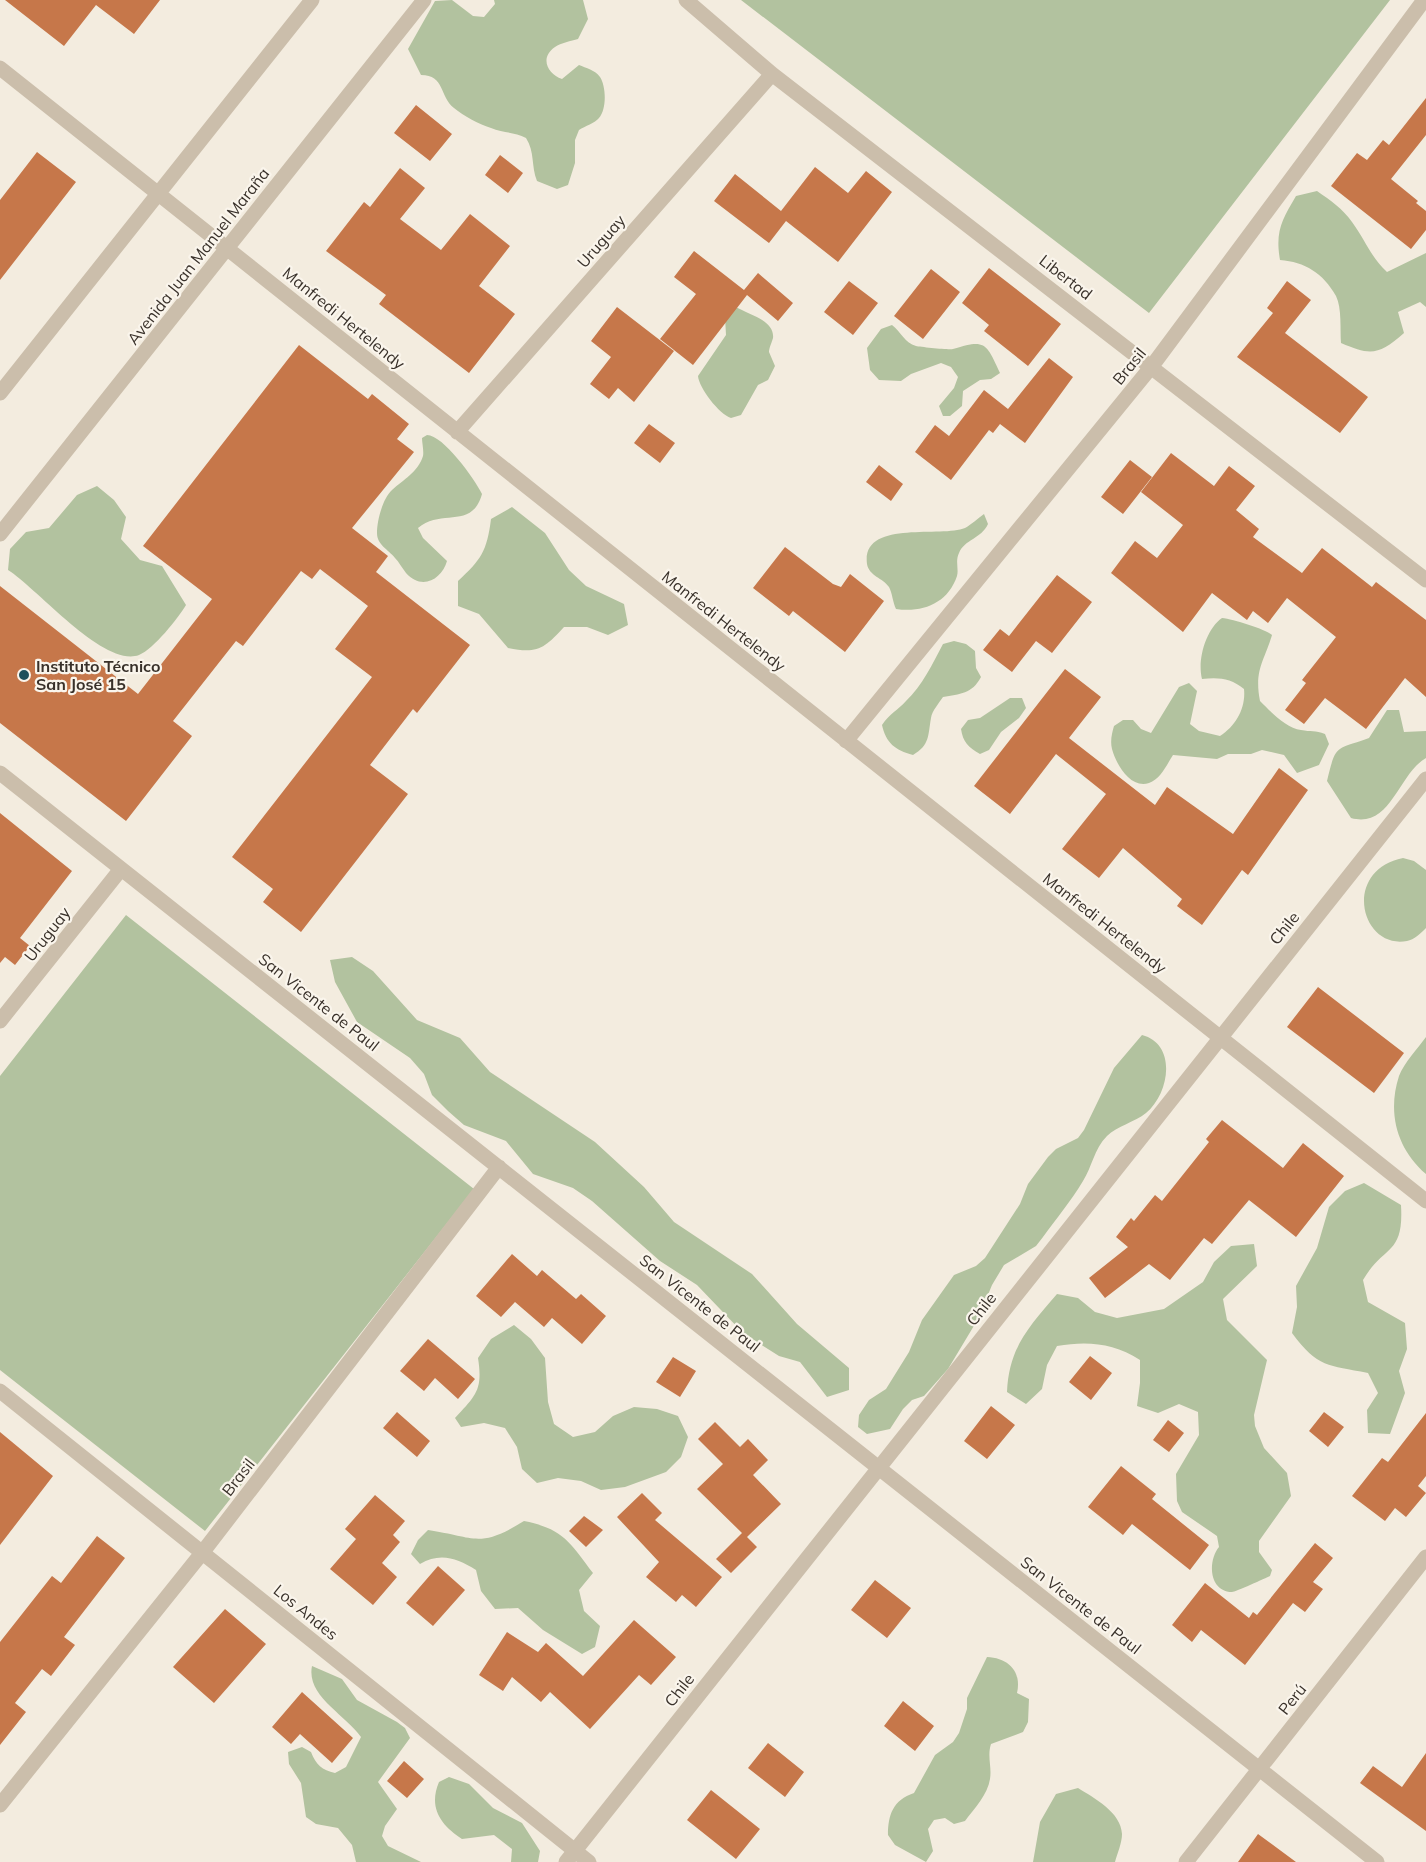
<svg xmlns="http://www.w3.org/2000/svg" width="1426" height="1862" font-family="Mulish,sans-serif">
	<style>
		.green { fill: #b2c29f }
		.building { fill: #c6774a }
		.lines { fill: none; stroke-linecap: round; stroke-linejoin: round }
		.minor { stroke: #cbbeab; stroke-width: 15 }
		.poi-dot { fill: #1f505b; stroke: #faf5ec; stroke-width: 2 }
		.labels { text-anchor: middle; stroke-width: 4.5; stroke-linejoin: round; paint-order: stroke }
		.street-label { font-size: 16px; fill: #39312a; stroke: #faf5ec }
		.poi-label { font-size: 16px; font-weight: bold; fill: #39312a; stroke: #faf5ec; text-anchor: start }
	</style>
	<rect width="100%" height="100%" fill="#f3ecdf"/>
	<path class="green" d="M452 0 473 16 484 17 495 4 494 0H583L588 19 578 39C571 41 561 43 555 47 539 58 548 74 562 79L579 65C586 68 595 70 600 77 606 86 607 109 599 118 595 123 585 126 579 130L575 140V163L568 185 557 189 537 181C531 166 535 152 526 138 515 132 503 133 491 128 478 124 464 116 454 108 439 96 445 75 421 75L408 49 435 1Z
		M741 0H1390L1149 313Z
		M1317 191C1330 200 1343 209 1352 222 1366 241 1370 256 1387 272L1426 253V307L1420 302 1398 312 1404 333C1379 355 1371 356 1341 343 1340 330 1342 308 1336 296 1323 273 1305 262 1280 260 1275 231 1282 220 1296 196Z
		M736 307C747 314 775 320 773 338 772 342 769 348 769 352L775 366 768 380 758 385 741 415 731 418C719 414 699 388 698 376L726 335 725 317Z
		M892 325C901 332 905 343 916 346 921 347 949 350 953 349 985 339 986 342 1000 373L991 379 980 380 963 391 962 406 950 416H943L939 406 954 388 958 377 951 367 941 363 911 374 901 381 879 380 870 370 867 348 881 329Z
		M427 435C443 435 475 479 482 494 472 530 442 508 418 528L423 538 447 561C442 579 422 591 406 573 402 568 399 562 395 558 388 549 377 545 377 533 377 520 383 498 392 490 403 480 418 472 423 456 424 451 422 443 422 438Z
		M97 486 114 500 126 517 121 539 140 560 162 566 186 605C178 618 154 649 139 655 104 668 38 589 8 570L10 549 26 532 49 528 77 495Z
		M512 507 545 533 569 570 586 586 624 604 628 625 608 635 587 627H564C544 649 537 654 508 648L479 614 458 606V581C481 560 487 551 491 519Z
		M984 514 988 524C981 539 965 539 959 553 955 561 959 569 957 576 948 603 923 613 896 609 893 603 892 592 889 587 883 578 869 576 867 564 861 519 941 538 965 528 971 525 978 518 984 514Z
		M1222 618C1233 619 1265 629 1272 635 1264 662 1254 670 1260 701 1270 711 1286 728 1301 730 1311 732 1315 730 1325 734L1329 744 1319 765 1297 773 1284 755 1262 750 1251 754H1228L1217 759 1173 755C1167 764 1161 779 1149 783 1130 789 1116 764 1112 749 1110 741 1112 733 1114 726L1123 720H1133L1141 729 1151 733 1179 687 1189 683 1197 691 1190 724 1199 731 1220 736C1236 726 1246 708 1244 689 1231 678 1218 677 1202 679 1197 660 1206 629 1222 618Z
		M954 641 966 644 975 651 976 668 981 677C972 694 960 694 943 697 939 703 932 711 931 718 928 735 930 745 913 755 895 750 886 743 882 725 889 714 898 710 906 701 922 686 933 663 943 644Z
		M1010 698H1022L1026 708 1019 718 1001 732 989 750 980 754C968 747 963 742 961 729L968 720 980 718Z
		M1387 710H1399L1404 732 1426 731V758C1398 774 1391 829 1351 818L1327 781C1336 743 1336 750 1369 738Z
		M1403 858 1414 861 1426 870V928C1421 933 1414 940 1407 941 1361 950 1341 871 1403 858Z
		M126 915 474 1189 205 1531 0 1370V1076Z
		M352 957 373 971 417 1020 460 1038 490 1072 595 1142 644 1187 674 1222 752 1274 797 1324 849 1368V1390L827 1397 800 1362 779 1356 743 1333 697 1285 660 1261 592 1201 573 1188 533 1174 506 1141 464 1125 448 1111 432 1095 424 1074 410 1058 357 1022 335 982 330 960Z
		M1142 1035C1177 1044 1170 1093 1146 1113 1135 1122 1117 1126 1107 1136 1094 1149 1092 1167 1083 1181 1071 1201 1056 1219 1043 1237L1036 1246 1004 1265 992 1285 978 1319 948 1369 924 1396 912 1400 903 1409 890 1429 867 1434 858 1427 859 1415 869 1400 886 1389 909 1352 922 1320 954 1275 976 1266 985 1258 1020 1204 1028 1184 1048 1157 1056 1149 1078 1138 1084 1130 1114 1068Z
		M1426 1037V1174C1397 1149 1387 1113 1399 1076 1404 1063 1418 1048 1426 1037Z
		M1364 1183 1401 1205C1404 1256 1384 1244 1363 1280L1368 1302 1405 1323 1407 1349 1399 1371 1405 1393 1390 1434 1368 1433 1367 1410 1378 1393 1368 1373C1328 1365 1318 1368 1292 1333L1297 1307 1296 1286 1317 1248 1329 1207 1345 1191Z
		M1254 1244 1257 1266 1223 1299 1227 1320 1267 1360 1254 1415 1255 1426 1264 1448 1287 1473 1291 1496 1259 1541V1552L1272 1570 1270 1576C1266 1578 1235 1592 1232 1592 1208 1591 1208 1560 1219 1547L1217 1536 1182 1512 1177 1501 1176 1474 1199 1435 1198 1412 1179 1404 1158 1413 1137 1406 1140 1383V1360C1113 1343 1088 1341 1057 1346L1047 1365 1042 1389 1026 1404 1007 1392C1009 1347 1029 1327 1057 1294L1078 1298 1095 1312 1117 1318 1164 1309 1203 1282 1214 1262 1231 1246Z
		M514 1325 531 1339 545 1358 548 1402 554 1424 573 1437 595 1432 613 1416 634 1407 657 1409 678 1416 688 1437 681 1457 666 1472 625 1487 601 1490 581 1481 558 1478 537 1483 522 1469 517 1447 505 1428 484 1423 461 1427 455 1418C476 1395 483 1390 478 1358L491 1339Z
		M524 1521C564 1529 570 1543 593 1573L579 1590 584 1611 600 1626 595 1647 582 1654 543 1630 518 1608 495 1609 481 1591 476 1570C457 1558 440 1552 420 1564L411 1554 418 1540 428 1530C475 1537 479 1549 524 1521Z
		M987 1657C1008 1658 1022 1671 1017 1693L1029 1699 1028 1722 1023 1732 991 1744C987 1756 992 1767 990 1779 988 1794 974 1809 965 1821L954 1824 945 1818 934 1820 928 1829 933 1851 926 1862 895 1845 888 1835C888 1815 893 1800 914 1793L935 1755 953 1742 959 1733 967 1709V1698Z
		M312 1666 342 1679 357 1700 397 1722 405 1728 410 1738 378 1782 397 1809 385 1826 382 1836 388 1846 421 1862H356L352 1845 338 1828 316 1824 306 1817 301 1783 289 1764 288 1752 302 1747 311 1752C316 1765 322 1770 335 1773L346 1767 361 1737C345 1714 306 1696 312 1666Z
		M449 1777 469 1784 493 1808 522 1823 540 1851 538 1862H511L512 1849 494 1835 462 1839C441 1825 428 1808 439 1782Z
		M1078 1788C1094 1798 1121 1812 1122 1834 1122 1843 1117 1854 1115 1862H1033L1040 1822 1056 1794Z"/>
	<path class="building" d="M5 0H160L134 34 96 5 64 46Z
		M1426 98V135L1391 179 1418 201 1416 203 1426 211V230L1411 249 1331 186 1357 153 1367 160 1383 140 1389 145Z
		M416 105 452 134 430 161 394 133Z
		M37 152 76 182 0 280V200Z
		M500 155 523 173 508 193 485 175Z
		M815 167 848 193 866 171 892 192 838 262 786 221 769 243 714 201 735 174 781 211Z
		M400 168 425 188 400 219 441 250 470 214 510 246 479 286 515 314 469 373 379 304 386 295 326 251 364 202 370 207Z
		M694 251 744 290 758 273 793 303 778 321 747 295 693 365 660 339 696 294 674 277Z
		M989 268 1061 324 1028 366 984 331 989 325 962 303Z
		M931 269 960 292 923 339 894 316Z
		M849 281 878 303 853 335 824 312Z
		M1287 281 1311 300 1285 333 1368 397 1340 433 1237 357 1273 313 1267 308Z
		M617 307 674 351 634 402 618 388 609 399 590 384 611 357 591 341Z
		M299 345 368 399 372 394 409 424 397 439 414 452 352 528 388 556 376 572 470 645 417 713 413 709 370 765 408 794 301 932 263 902 273 889 232 857 372 677 335 649 368 606 320 569 312 579 301 571 243 646 236 641 173 721 192 736 126 821 0 723V586L138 694 212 599 143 546Z
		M1049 358 1073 377 1025 443 1000 424 993 433 989 430 951 480 915 452 935 425 949 436 984 390 1008 409Z
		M649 424 675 443 660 463 634 443Z
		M1171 453 1214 486 1229 466 1255 486 1236 510 1259 529 1253 537 1302 573 1322 548 1372 587 1376 582 1426 620V697L1405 678 1366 729 1325 698 1304 724 1285 710 1306 683 1302 680 1336 637 1287 598 1268 623 1253 611 1247 620 1212 593 1183 632 1111 573 1135 541 1157 558 1183 525 1141 492Z
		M1130 460 1152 477 1123 514 1101 497Z
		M879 465 903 484 891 501 866 482Z
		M785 547 833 584 841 587 850 574 884 601 845 652 793 611 789 616 753 588Z
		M1057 575 1092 602 1052 653 1036 641 1012 672 983 650 1000 629 1009 636Z
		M1065 669 1101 697 1069 738 1155 805 1167 787 1233 834 1279 768 1308 790 1248 875 1242 870 1202 925 1177 906 1182 899 1123 848 1099 878 1062 849 1106 794 1056 754 1010 814 974 786Z
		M0 813 72 871 20 938 30 946 15 965 5 957 0 963Z
		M1318 987 1404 1053 1374 1093 1287 1027Z
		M1222 1120 1283 1168 1303 1143 1344 1176 1296 1237 1249 1200 1212 1244 1204 1238 1170 1280 1149 1264 1105 1298 1089 1278 1128 1247 1116 1237 1131 1218 1134 1221 1155 1195 1162 1201 1209 1142 1206 1139Z
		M512 1254 537 1276 542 1270 576 1299 581 1294 606 1316 582 1344 552 1318 544 1327 515 1302 501 1317 476 1296Z
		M428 1339 475 1379 458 1399 435 1378 424 1391 400 1371Z
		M1090 1356 1112 1373 1091 1400 1069 1382Z
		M673 1357 696 1371 680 1397 656 1382Z
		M991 1406 1015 1425 987 1459 964 1441Z
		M397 1412 430 1441 417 1457 383 1428Z
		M1324 1412 1344 1427 1328 1447 1309 1431Z
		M1426 1413V1476L1418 1486 1426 1493 1406 1517 1395 1508 1385 1521 1352 1496 1382 1458 1388 1462Z
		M1168 1420 1184 1433 1169 1452 1153 1440Z
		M715 1422 740 1447 748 1439 768 1460 753 1475 781 1504 747 1537 757 1547 731 1573 716 1559 742 1533 697 1489 723 1464 698 1439Z
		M0 1432 53 1476 0 1545Z
		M1121 1466 1156 1494 1152 1499 1209 1545 1190 1570 1132 1524 1123 1535 1088 1507Z
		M642 1493 662 1513 655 1520 722 1577 696 1607 682 1595 676 1602 646 1577 659 1562 617 1517Z
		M375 1495 405 1521 393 1535 400 1542 382 1563 397 1577 373 1605 330 1569 356 1539 345 1529Z
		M584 1516 603 1530 586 1547 569 1531Z
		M97 1536 125 1558 64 1637 75 1645 51 1676 42 1669 15 1703 26 1712 0 1745V1642L52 1576 61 1583Z
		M1315 1543 1333 1558 1313 1582 1323 1589 1305 1612 1293 1603 1245 1665 1201 1630 1192 1642 1172 1625 1205 1583 1249 1618 1253 1612 1257 1615Z
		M438 1566 465 1590 433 1626 406 1603Z
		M875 1580 911 1608 887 1638 851 1610Z
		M225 1609 266 1644 214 1703 173 1667Z
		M634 1620 676 1657 651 1685 639 1675 590 1729 550 1692 541 1702 512 1677 503 1691 479 1675 507 1632 538 1652 546 1643 583 1676Z
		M302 1692 353 1738 332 1763 300 1734 291 1744 272 1727Z
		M903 1701 934 1726 915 1751 884 1726Z
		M768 1743 804 1772 785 1797 748 1768Z
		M1426 1753V1831L1360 1783 1373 1766 1402 1787Z
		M404 1761 424 1779 407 1798 387 1781Z
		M711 1790 760 1829 736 1859 687 1820Z
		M1258 1834 1296 1862H1238Z"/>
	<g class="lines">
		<path class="minor" d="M686 0 772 74 1426 580
			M0 68 1426 1201
			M0 393 312 0
			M457 432 772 74
			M0 534 424 0
			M846 741 1152 366 1424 0
			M0 773 1377 1862
			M0 1021 121 869
			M0 1391 589 1862
			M0 1805 202 1553 499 1167
			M566 1862 1426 779
			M1186 1862 1426 1557"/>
	</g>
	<circle class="poi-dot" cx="24" cy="675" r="6"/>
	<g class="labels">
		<g class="street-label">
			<text transform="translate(601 241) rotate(-49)" y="6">Uruguay</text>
			<text transform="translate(198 256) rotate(-52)" y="6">Avenida Juan Manuel Maraña</text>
			<text transform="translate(1066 277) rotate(38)" y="6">Libertad</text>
			<text transform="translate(344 318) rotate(39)" y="6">Manfredi Hertelendy</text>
			<text transform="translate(1129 366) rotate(-51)" y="6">Brasil</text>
			<text transform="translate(724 621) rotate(38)" y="6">Manfredi Hertelendy</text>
			<text transform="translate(1105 923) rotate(38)" y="6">Manfredi Hertelendy</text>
			<text transform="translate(1284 928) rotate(-51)" y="6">Chile</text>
			<text transform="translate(47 934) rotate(-52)" y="6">Uruguay</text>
			<text transform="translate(319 1002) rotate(38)" y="6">San Vicente de Paul</text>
			<text transform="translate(700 1303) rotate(38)" y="6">San Vicente de Paul</text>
			<text transform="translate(981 1309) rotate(-52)" y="6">Chile</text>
			<text transform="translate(238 1477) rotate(-52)" y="6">Brasil</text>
			<text transform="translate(1081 1605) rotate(38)" y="6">San Vicente de Paul</text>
			<text transform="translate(306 1612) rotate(39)" y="6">Los Andes</text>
			<text transform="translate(679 1690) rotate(-52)" y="6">Chile</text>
			<text transform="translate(1292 1699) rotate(-52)" y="6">Perú</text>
		</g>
		<g class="poi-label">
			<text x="36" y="672">Instituto Técnico<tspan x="36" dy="18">San José 15</tspan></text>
		</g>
	</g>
</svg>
